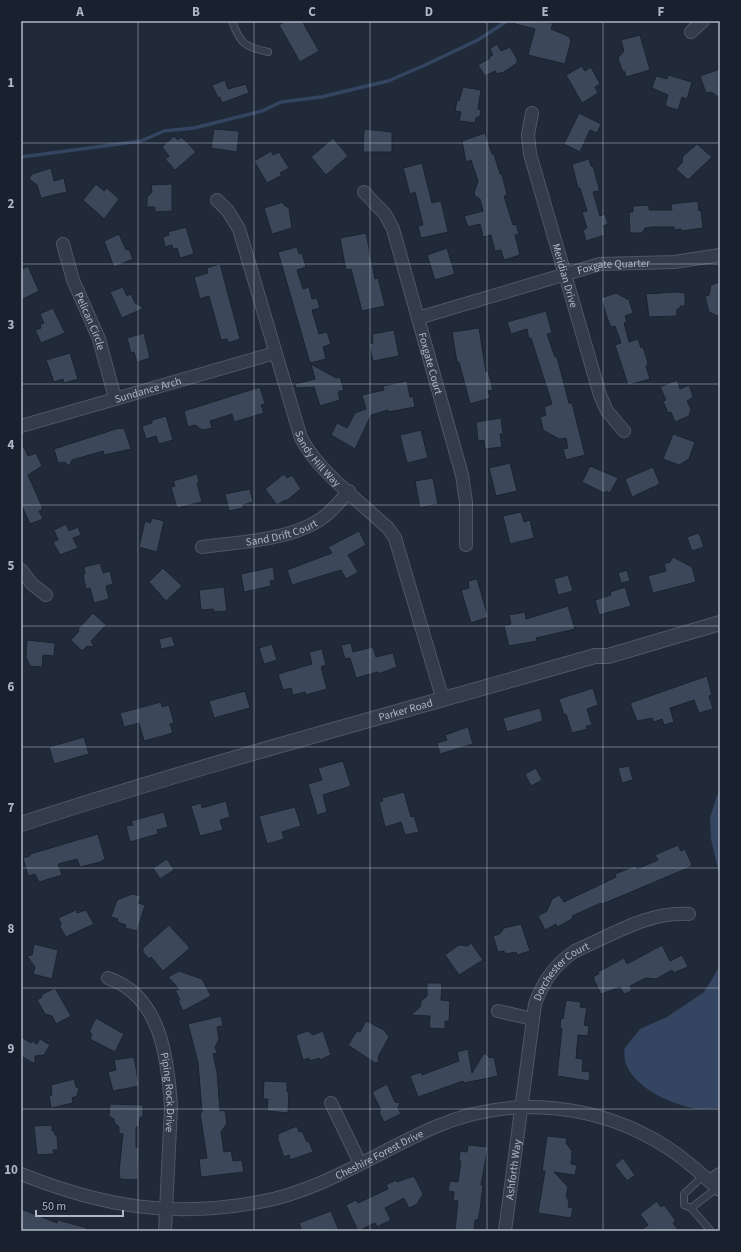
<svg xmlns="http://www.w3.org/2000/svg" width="741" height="1252" font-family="'Source Sans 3',sans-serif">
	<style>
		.water { fill: #344561 }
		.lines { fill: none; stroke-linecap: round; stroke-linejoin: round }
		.stream { stroke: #344561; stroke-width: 3.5 }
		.building { fill: #3c4859; stroke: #1c2330 }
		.service-casing { stroke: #4f5764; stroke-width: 8 }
		.minor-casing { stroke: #4f5764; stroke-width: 14 }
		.tertiary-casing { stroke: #4f5764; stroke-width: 16 }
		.service { stroke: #343c49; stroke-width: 6 }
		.minor { stroke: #343c49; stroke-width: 12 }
		.tertiary { stroke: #343c49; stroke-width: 14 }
		.grid { fill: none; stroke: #afb7c6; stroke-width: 1; stroke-opacity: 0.55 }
		.labels { text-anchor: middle; stroke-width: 3; stroke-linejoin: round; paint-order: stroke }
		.street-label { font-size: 11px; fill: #afb7c6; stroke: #1a212e }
		.neatline { fill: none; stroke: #afb7c6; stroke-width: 1.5 }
		.grid-label { font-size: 13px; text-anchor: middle; font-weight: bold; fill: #afb7c6 }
	</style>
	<rect width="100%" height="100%" fill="#202a39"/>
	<path class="water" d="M720 794V878L711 839 710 817 717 796Z
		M720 966V1108C714 1108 707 1109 701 1109 676 1107 635 1089 626 1064 624 1060 625 1054 624 1049L640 1029 667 1017 704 992Z"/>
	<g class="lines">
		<path class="stream" d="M21 157 141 141 164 131 194 128 262 111 281 102 321 97 388 81 423 66 478 40 507 21"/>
	</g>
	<path class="building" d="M286 21H302L319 51 300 62 279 25Z
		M515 21 553 23 551 29 570 37V40L571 41 565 64 528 55 535 29 515 24Z
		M640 35 650 70 626 77 625 72 622 70 618 58 624 51 621 40Z
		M497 44 501 51 510 47 517 59V63L504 72 497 74 495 71 485 76 478 65 490 58 489 57 493 55 490 49Z
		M582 66 585 71 591 67 600 84 595 87 598 93 582 103 566 75Z
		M720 69V98L711 92 706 93 700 76Z
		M668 75 692 82 687 99 682 97 678 110 665 106 668 95 652 88 656 76 667 79Z
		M225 80 228 89 246 84 249 93 222 103 220 97 218 98 212 85Z
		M463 87 481 90 478 109 481 110 480 116 476 118 475 123 459 121 461 112 455 111 457 100 459 101Z
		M579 113 601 124 597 133 590 130 580 152 564 144Z
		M214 129 239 131 237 152 211 148Z
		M364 129 392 132V152H363Z
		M485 133 492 154H494L500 174H502L507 195 504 196 513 225 516 224 519 234 515 235 520 255 504 260 501 250 495 251 491 235 483 237 480 224 468 227 464 216 483 211 480 199 475 196 474 193 478 181 471 160 466 162 462 141Z
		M174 136 178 140 180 137 184 139 196 152 175 170 165 159 169 156 162 147Z
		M333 138 348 156 326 175 311 157Z
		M697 144 712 157 688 180 676 169 682 163 683 156Z
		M271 151 273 155 279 152 289 168 280 173 282 175 267 183 254 161Z
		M589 159 591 166H593L599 188V191L593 192 600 216 605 214 608 224 603 226 605 235 586 241 583 230 587 228 582 212 587 211 580 188H578L572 164Z
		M422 163 432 203 441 201 448 232 421 238 418 226 423 225 415 192 410 194 403 168Z
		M51 168 54 181 64 178 67 192 41 198 37 185 29 179 32 174Z
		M96 184 104 191 107 188 119 199 104 219 83 200Z
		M172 184V211L155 212V207H147V197L152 192 151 185Z
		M698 201 699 211 701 210 703 228 681 231V229L674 230V227H652L645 228 642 233H630L629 212H633V206L649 205V210H672L671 204Z
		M283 202 284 205 289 208 292 228 272 234 264 208Z
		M186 227 194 254 180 258 177 248 173 249 172 245 165 247 163 237 169 235 168 232Z
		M366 233 375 279 378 278 385 306 362 311 351 269 346 270 340 238Z
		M119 234 126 250 129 249 133 259 114 267 104 241Z
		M297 247 299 254 302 253 306 267 297 270 303 289 309 287 312 299 317 298 320 308 312 310 319 334 327 332 331 344 323 347 326 359 310 363 278 252Z
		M447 248 455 274 435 280 427 255Z
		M220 264 240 339 228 343 227 339 221 340 209 296 200 299 194 277 208 273 207 268Z
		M28 266 39 291 21 300V270Z
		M720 282V317L709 312 705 296 709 295 711 285Z
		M123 287 127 296 131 294 135 303 144 308 122 318 110 292Z
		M675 292 685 293V306H680V309H677V316L649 317 646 294Z
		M616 293 629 300 633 313 625 316 627 322 624 323 629 342 638 339 641 348 643 347 648 363 646 367 650 379 628 385 615 345 621 343 615 326 611 327 608 320 601 298Z
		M53 308 65 333 41 343 35 330 41 328 40 325 44 323 40 314Z
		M546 311 552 333 547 334 555 357H557L569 403H572L585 455 566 460 563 449 568 448 566 438 559 439 543 430 542 424 540 417 546 415 544 407 552 404 531 338 529 339 527 329 511 334 507 322Z
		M479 328 486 372 488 371 493 390 488 391 490 398 470 404 459 362H457L452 332Z
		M394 330 399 356 373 361 369 344 373 343 372 334Z
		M144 333 150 358 137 362 134 352 131 353 127 338Z
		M70 353 78 379 64 383 63 379 54 382 46 360Z
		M311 364 336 378 340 377 344 390 338 392 340 400 320 406 314 387 296 388 295 384 315 379Z
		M677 380 680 389 689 385 693 396 691 399 687 401 691 409 689 416 675 422 671 412 668 413 663 401 666 400 660 387Z
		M407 381 410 397 413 396 415 407 388 412V410L371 415 355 449 331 435 337 423 347 428 355 413 366 409 362 395 384 390 383 386Z
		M260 387 265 404 261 405 264 413 234 422 232 414 210 421 212 428 202 430 195 425 188 427 184 411Z
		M166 416 173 440 159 444 156 436 146 439 142 426 152 423V420Z
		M501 418 503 434H500L502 447 485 449 484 440 478 441 476 422Z
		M119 428 120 429 124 428 131 449 104 455 103 451 72 460 69 466 65 462 58 463 54 449Z
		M421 430 428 458 407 463 400 435Z
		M673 434 695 442 689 459 679 465 663 459Z
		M21 441 28 456 36 453 42 466 28 475 43 509 39 511 43 519 30 524 21 504Z
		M510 463 517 491 496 496 489 468Z
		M590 466 618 478 610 493 606 491 604 493 582 482Z
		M653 467 660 484 632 497 625 479Z
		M197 474 199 482 197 483 202 502 177 508 171 487 175 486 173 481Z
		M284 474 287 478 292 475 301 489 286 501 285 500 277 505 265 489Z
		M433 478 438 504 420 508 415 481Z
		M250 489 253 502 243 505V508L229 511 225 494Z
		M521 512 524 522 530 520 534 538 510 544 503 516Z
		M152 518 164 521 157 552 139 547 145 521 150 523Z
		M66 524 69 531 78 527 81 535 73 538 78 548 60 555 53 542 58 540 54 530Z
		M359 531 366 545 348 555 358 572 346 579 341 570 292 585 287 570 332 553 328 547Z
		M699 533 704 547 692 551 687 537Z
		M673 557 692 567 696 582 653 593 648 576 666 571 664 564 670 562Z
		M100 563 103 573 110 571 113 584 106 586 109 599 94 603 90 588 86 589 83 575 85 574 84 567Z
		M273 567 275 580 270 581 271 586 244 592 241 574Z
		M163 568 182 586 166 601 149 582Z
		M627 570 630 581 621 583 618 573Z
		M568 575 573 591 558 595 554 579Z
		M477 579 488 617 471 623 461 590 469 588 468 581Z
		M224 587 227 611 214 612 213 609 201 610 199 590Z
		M625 587 631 606 599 615 595 600 611 595 610 592Z
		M568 606 575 629 536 638 537 641 509 646 504 626 511 624 509 615 525 612 526 619Z
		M93 613 106 625 91 641 94 647 87 646 82 651 71 640 79 631 78 629Z
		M172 636 175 646 161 649 159 639Z
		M27 640 55 643 54 656 43 655 42 667 30 666 26 657Z
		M351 643 353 652 373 647 376 657 393 653 397 667 378 674V672L356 678 350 658 345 659 341 645Z
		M272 644 277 660 264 664 259 648Z
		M322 649 326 665 321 667 327 689 306 695 305 692 293 695 291 688 283 690 278 674 312 664 309 652Z
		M707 676 712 695 709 696 713 709 699 713 694 700 670 708 674 722 664 725 662 719 654 722 652 718 637 721 630 703Z
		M593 688 598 705 587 709 592 725 586 726 587 729 572 733 566 714 564 715 559 699Z
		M245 691 250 708 214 718 209 701Z
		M161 702 162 707 169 705 174 723 170 724 173 733 144 741 139 723 124 727 120 713Z
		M540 708 543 721 507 732 503 718Z
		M468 727 473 744 440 754 437 743 447 740 445 735Z
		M84 737 89 754 54 764 49 747Z
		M343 761 351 786 323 795 327 812 317 815 308 784 322 780 318 768Z
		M629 766 633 780 622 783 618 768Z
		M536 768 542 780 531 786 525 774Z
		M404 792 411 817 414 816 419 832 405 835 401 822 385 827 379 802 383 801 382 798Z
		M226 801 230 817 220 820 223 830 200 836 191 806 201 803 202 808Z
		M295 807 301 826 282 832 284 839 267 844 259 816Z
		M164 812 168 827 157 830 158 834 130 842 126 826 133 825 131 821Z
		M98 834 105 859 100 862 80 867 77 859 58 864 62 875 39 882 35 874 28 876 23 858 30 856V854Z
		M678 845 681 851 685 849 692 865 690 867 624 895 602 904 601 903 572 916 573 918 563 924 557 927 556 924 545 930 538 916 547 911 552 899 559 895 564 902 616 877 615 874 635 866 637 869 658 860 655 855Z
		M167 859 174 870 160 879 153 868Z
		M132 894 141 896 138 903 145 905 137 931 125 928 126 925 120 923 117 921 118 919 111 917 117 900Z
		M76 910 77 913 86 910 94 924 66 937 60 927 61 923 58 918Z
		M521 924 530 951 517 955 516 952 505 954 504 951 498 952 493 936 500 934 504 928Z
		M169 925 190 948 163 971 151 957 149 959 143 952V948Z
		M471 943 483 960 459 975 445 955 459 945 468 946Z
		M34 944 58 950 52 979 33 974 35 967 27 956 32 955Z
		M662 945 670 961 682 955 688 967 673 973 672 970 656 979 646 978 630 986 632 991 624 994 620 987 601 994 594 980V976L599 974 598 972 624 958 627 964Z
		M179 971 202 979 211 996 183 1011 178 1001 180 1000 175 990 179 989 168 977Z
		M427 983H442L441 1000 450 1001 449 1021H445V1029L429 1028 430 1016 411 1015 420 1007 421 1001 427 996Z
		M55 988 71 1016 56 1024 52 1016 45 1014 37 1000 42 997 41 995Z
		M566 1000 581 1002 580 1007 587 1008 584 1025 589 1026 588 1036 578 1035 576 1058 583 1059 582 1071 590 1072 589 1081 557 1076 562 1028H560L561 1018 563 1019Z
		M221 1016 223 1026 217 1027 219 1039 215 1047 217 1053 213 1054 217 1072 220 1111 225 1110 227 1123 221 1132 224 1152 231 1151 233 1161 242 1160 244 1172 201 1177 199 1159 207 1158 200 1113 202 1112 198 1062 188 1024Z
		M96 1018 124 1034 115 1052 90 1039 92 1034 89 1032Z
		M366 1021 384 1030 389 1037 378 1057 379 1062 375 1063 348 1045 357 1031 360 1032Z
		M308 1031 313 1035 323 1031 331 1055 320 1060 319 1058 310 1061 309 1058 303 1060 296 1035Z
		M21 1037 31 1043 32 1041 37 1044 40 1039 50 1045 44 1055 35 1056V1064L21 1056Z
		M468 1049 472 1073 484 1053 490 1058 494 1057 498 1076 464 1083 463 1081 418 1097 410 1076 421 1072 422 1075 459 1061 457 1052Z
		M134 1057 139 1086 113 1091 108 1072 116 1070 114 1060Z
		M74 1079 76 1087 79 1088 77 1096 72 1098 73 1103 51 1108 49 1096 52 1095 51 1085Z
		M264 1081 287 1082V1092H289L288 1113 267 1111 268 1099H263Z
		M387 1084 395 1102 400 1103 398 1108 401 1114 384 1122 379 1112 381 1110 372 1092Z
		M110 1104 143 1105V1117H140L139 1127H136V1147H139L138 1180 120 1179 119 1171 123 1134 119 1133V1127L114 1122V1119L109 1116Z
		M52 1125V1131H54L55 1135H57L58 1150H53L54 1154 37 1155 34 1126Z
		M297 1126 299 1132 302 1131 307 1142 309 1141 313 1152 290 1160 289 1155 284 1157 278 1140V1134Z
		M547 1136 567 1138 566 1143 572 1151 571 1164 577 1165 575 1175 554 1172 568 1187 566 1197 569 1201 568 1207 573 1208 571 1218 538 1213 545 1171H542Z
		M468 1145 488 1147 481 1185H483L480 1210 478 1220H475L474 1231H455L458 1201 453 1200 454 1192 448 1191 450 1181 458 1182 461 1161H459L460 1151 467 1152Z
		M623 1158 635 1175 627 1181 615 1165Z
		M414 1176 423 1194 417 1204 409 1208 404 1198 385 1208 391 1220 377 1227 375 1223 358 1231 346 1205 356 1200 358 1203 388 1189 386 1185 396 1180 397 1182Z
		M657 1201 661 1207 664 1205 676 1221 673 1223 679 1231H640L648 1225 640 1214Z
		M21 1209 57 1223 58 1220 87 1228V1231H21Z
		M331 1211 339 1231H302L299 1223Z"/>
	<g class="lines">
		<g class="service-casing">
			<path id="service" d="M232 21C241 45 244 46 268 52
				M703 1176 684 1194V1205L691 1208 717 1188
				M691 1208 711 1231"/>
		</g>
		<g class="minor-casing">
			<g id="minor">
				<path d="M691 32 703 21"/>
				<path id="s1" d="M532 113 528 135 530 154 600 395 607 411 624 431"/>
				<path id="s2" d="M364 192 385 214 393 229 462 475 466 502V545"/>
				<path id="s3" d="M217 200 228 211 239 229 301 438C318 471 360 502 388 528L395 538 443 700"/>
				<path id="s4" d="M63 244 73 280 99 339 115 398"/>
				<path id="s5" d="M418 318 600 264 674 262 720 255"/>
				<path id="s6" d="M21 426 275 353"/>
				<path id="s7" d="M202 547C239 542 295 540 325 516 334 509 341 500 349 491"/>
				<path d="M21 570 32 584 46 595"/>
				<path id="s8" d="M108 978C161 996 168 1059 171 1107L165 1231"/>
				<path d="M498 1011 533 1019"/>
				<path d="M331 1103 360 1163"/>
				<path id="s9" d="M21 1174C104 1207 171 1218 259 1202 322 1191 377 1152 435 1127 510 1094 599 1103 668 1148 687 1160 703 1176 720 1190"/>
				<path d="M709 1181 720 1174"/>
				<path id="s10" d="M505 1231 535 1004C543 981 555 964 575 951 612 935 649 911 689 914"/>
			</g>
		</g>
		<g class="tertiary-casing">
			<g id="tertiary">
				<path id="s11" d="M21 824C210 762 404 711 595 656H608L720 623"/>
			</g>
		</g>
		<use href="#service" class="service"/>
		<use href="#minor" class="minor"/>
		<use href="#tertiary" class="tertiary"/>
	</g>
	<path class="grid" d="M138 21V1231M254 21V1231M370 21V1231M487 21V1231M603 21V1231M21 143H720M21 264H720M21 384H720M21 505H720M21 626H720M21 747H720M21 868H720M21 988H720M21 1109H720"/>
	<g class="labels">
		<g class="street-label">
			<text dy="4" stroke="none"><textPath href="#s5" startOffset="203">Foxgate Quarter</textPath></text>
			<text dy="4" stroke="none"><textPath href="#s1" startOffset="168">Meridian Drive</textPath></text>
			<text dy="4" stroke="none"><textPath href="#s4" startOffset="82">Pelican Circle</textPath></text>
			<text dy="4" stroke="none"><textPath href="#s2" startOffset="187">Foxgate Court</textPath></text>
			<text dy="4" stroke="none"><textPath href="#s6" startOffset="132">Sundance Arch</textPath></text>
			<text dy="4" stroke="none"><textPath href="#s3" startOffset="281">Sandy Hill Way</textPath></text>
			<text dy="4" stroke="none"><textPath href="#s7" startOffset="81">Sand Drift Court</textPath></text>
			<text dy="4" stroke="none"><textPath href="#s11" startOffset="401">Parker Road</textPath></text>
			<text dy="4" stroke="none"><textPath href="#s10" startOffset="272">Dorchester Court</textPath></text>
			<text dy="4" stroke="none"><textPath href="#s8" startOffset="138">Piping Rock Drive</textPath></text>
			<text dy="4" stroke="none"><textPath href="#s9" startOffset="373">Cheshire Forest Drive</textPath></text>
			<text dy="4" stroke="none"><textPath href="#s10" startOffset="62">Ashforth Way</textPath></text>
		</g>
	</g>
	<rect width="741" height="1252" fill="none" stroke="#1a212e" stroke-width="44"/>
	<path d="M36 1210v6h87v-6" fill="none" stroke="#afb7c6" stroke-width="2"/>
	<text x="42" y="1210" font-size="12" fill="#afb7c6" stroke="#1a212e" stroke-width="3" paint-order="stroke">50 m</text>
	<rect x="22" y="22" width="697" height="1208" class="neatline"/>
	<g class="grid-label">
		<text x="80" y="16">A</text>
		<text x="196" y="16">B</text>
		<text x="312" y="16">C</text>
		<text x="429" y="16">D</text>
		<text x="545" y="16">E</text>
		<text x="661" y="16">F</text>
		<text x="11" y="87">1</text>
		<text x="11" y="208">2</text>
		<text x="11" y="329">3</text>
		<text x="11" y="449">4</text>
		<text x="11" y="570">5</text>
		<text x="11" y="691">6</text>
		<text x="11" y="812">7</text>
		<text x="11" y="933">8</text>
		<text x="11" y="1053">9</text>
		<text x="11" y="1174">10</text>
	</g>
</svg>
